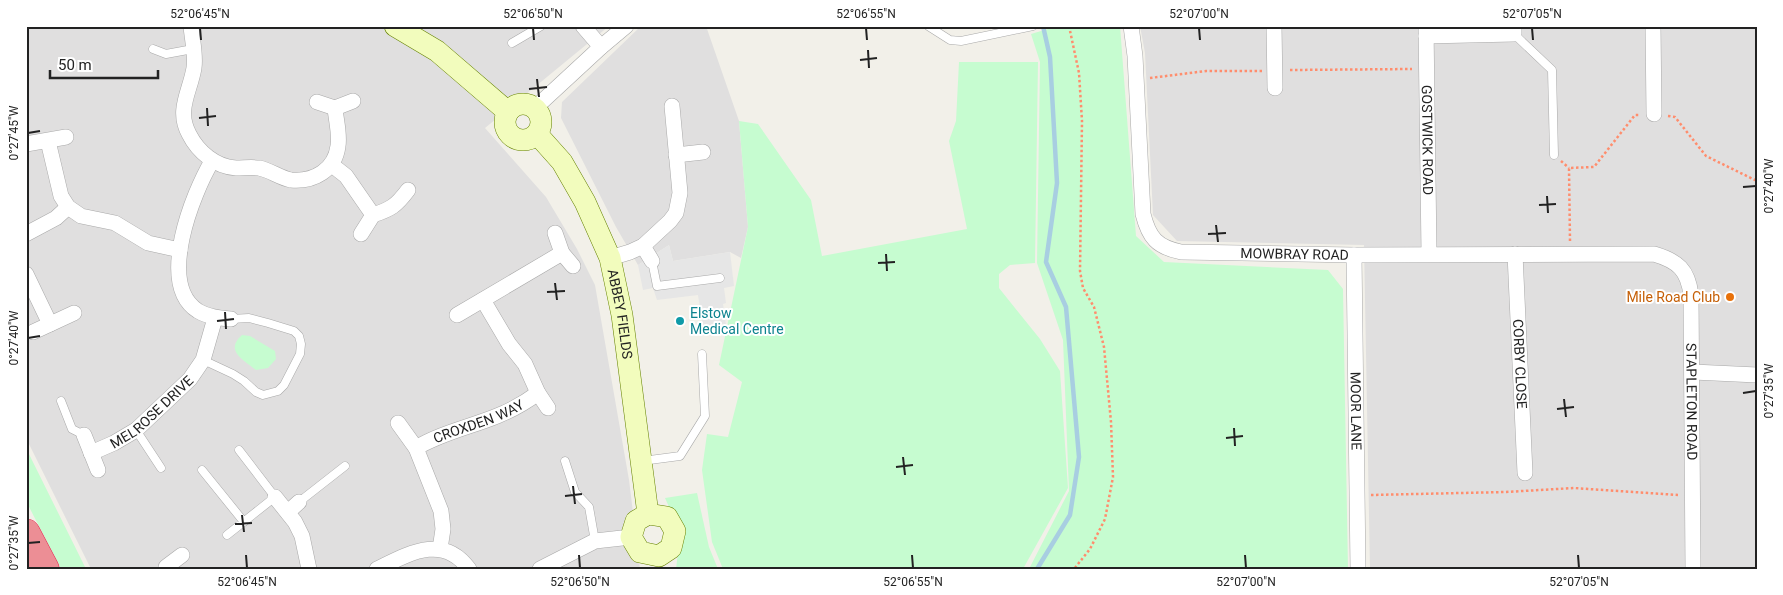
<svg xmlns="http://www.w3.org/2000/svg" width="1783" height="595" font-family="Roboto,sans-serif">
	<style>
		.residential { fill: #e0dfdf }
		.park { fill: #c6fcd0 }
		.parking { fill: #e6e6e6 }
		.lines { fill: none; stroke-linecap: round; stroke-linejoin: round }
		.stream { stroke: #a8cee1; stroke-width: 4.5 }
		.lane-casing { stroke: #a9a9a9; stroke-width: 9 }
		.street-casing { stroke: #a9a9a9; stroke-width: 16 }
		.secondary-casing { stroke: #658200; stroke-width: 22 }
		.highway-casing { stroke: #e3234f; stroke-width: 29 }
		.path { stroke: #ff8d6d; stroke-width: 2.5; stroke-dasharray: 2.5 2.5; stroke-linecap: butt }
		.lane { stroke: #fff; stroke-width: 8 }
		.street { stroke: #fff; stroke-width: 15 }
		.secondary { stroke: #f2fcbd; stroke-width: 21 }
		.highway { stroke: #ec8e95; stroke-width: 28 }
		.ticks { fill: none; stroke: #222; stroke-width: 2 }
		.food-dot { fill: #e8710a; stroke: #fff; stroke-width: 2 }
		.culture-dot { fill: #0f9aa8; stroke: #fff; stroke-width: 2 }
		.labels { text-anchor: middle; stroke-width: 4; stroke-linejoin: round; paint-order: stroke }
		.street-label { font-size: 14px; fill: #222; stroke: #fff }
		.food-label { font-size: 14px; fill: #c56008; stroke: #fff; text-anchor: end }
		.culture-label { font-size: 14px; fill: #0d838f; stroke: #fff; text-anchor: start }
		.neatline { fill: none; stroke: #222; stroke-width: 2 }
		.ticks-label { font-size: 12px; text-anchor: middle; fill: #222 }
	</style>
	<rect width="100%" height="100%" fill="#f2f0e9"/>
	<path class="residential" d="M26 26H609L485 128 546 197 577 249 595 285 629 480 640 569H91L26 438Z
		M641 26H706L739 121 748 227 741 258 730 252 673 261 669 245 638 265 616 227 561 118 562 102Z
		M1140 26H1757V569H1370L1364 245 1177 241 1153 215 1145 53Z"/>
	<path class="park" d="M1058 26H1120L1136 236 1164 262 1328 270 1343 289 1348 569H1029L1069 491 1063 340 1037 263 1040 62 1031 34Z
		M959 62H1038L1035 263 1010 265 999 274V288L1040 339 1060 371 1068 488 1023 569H723L712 542 702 470 707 434 728 437 742 382 719 365 748 227 739 121 758 124 811 200 822 256 967 229 949 141 956 121Z
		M242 335 250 336 275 351 276 359 268 368 256 370C244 360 224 351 242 335Z
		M26 448 86 569H61L26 501Z
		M697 493 709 547 718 569H676L680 536 674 518 665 498Z"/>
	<path class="parking" d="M669 245 673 261 730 252 734 286 724 288 726 303 723 304 726 325 703 328 698 295 657 300 653 288 643 290 638 265Z"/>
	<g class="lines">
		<path class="stream" d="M1037 569 1070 515 1079 457 1066 307 1046 262 1057 183 1050 57 1043 26"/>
		<g class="lane-casing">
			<path id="lane" d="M928 26 950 40 961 41 1033 26
				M1514 34 1552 70 1554 155
				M512 43 541 26
				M153 49 166 54 193 49
				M652 261 657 286 720 278
				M203 360 233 374 244 381 256 392 263 395 278 391 284 385 300 354 301 344 299 336 294 331 268 323 249 318 231 319
				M61 401 72 429 84 435
				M136 430 161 468
				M565 461 575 492 589 507 595 541
				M642 461 680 456 705 416 702 354
				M202 470 244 522
				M299 502 345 466
				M227 535 275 497 239 450"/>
		</g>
		<g class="street-casing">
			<g id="street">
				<path d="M191 26C192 39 196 55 194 68 190 92 176 110 189 134 198 152 216 167 236 168 244 168 252 167 259 168 270 170 280 178 291 180 314 182 335 170 338 146 340 134 336 120 335 108"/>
				<path d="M583 26 601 47"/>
				<path id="s1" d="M1131 26 1135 56 1143 214C1149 238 1157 247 1181 252L1354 255 1654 254C1678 261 1688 270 1691 295L1693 569"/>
				<path d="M1274 26 1275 88"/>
				<path id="s2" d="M1426 26 1429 253"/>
				<path d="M1653 26 1654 114"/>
				<path d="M1426 36 1514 34V26"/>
				<path d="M317 102 335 108 353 101"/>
				<path d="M535 108 601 47 626 26"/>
				<path d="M48 141 61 196 68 207 81 216 115 223 148 243 180 250"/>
				<path d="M26 144 66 137"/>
				<path d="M676 155 703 152"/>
				<path d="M212 161C193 193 156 284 198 311 208 317 220 318 231 319"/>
				<path d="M332 165 346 176 373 215"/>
				<path d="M555 233 562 253 573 266"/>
				<path d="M26 234 56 218 68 207"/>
				<path d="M361 234 373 215C391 209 396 206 408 190"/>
				<path d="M643 246 652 261"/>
				<path id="s3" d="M1515 254 1525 473"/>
				<path id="s4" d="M1354 255 1358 569"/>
				<path d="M610 258 630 252 643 246 670 221 676 213 680 193 672 106"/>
				<path d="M26 274 50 324"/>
				<path d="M483 300 509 344 525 364 538 393 548 408"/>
				<path d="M457 315 562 253"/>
				<path d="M33 332 74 313"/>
				<path d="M1693 372 1757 375"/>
				<path d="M398 423 416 448 441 511 443 529 440 549"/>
				<path d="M84 435 98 470"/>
				<path id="s5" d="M416 448C441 433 470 427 497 416 512 410 526 402 538 393"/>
				<path id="s6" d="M91 453 114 443 136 430 190 379 203 360 215 318"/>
				<path d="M275 497 295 522 302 536 309 569"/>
				<path d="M288 512 299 502"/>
				<path d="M166 567 182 555"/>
				<path d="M377 569C408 554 443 533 469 569"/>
				<path d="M540 569 595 541 631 537"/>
			</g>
		</g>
		<g class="secondary-casing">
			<g id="secondary">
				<path d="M395 26 437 51 508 112"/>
				<circle cx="523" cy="122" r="18"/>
				<path id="s7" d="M537 134 562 162 585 202 610 258 622 315 648 514"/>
				<path d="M648 514 667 517 675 531 671 548 659 556 640 552 631 537 636 521Z"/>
			</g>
		</g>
		<g class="highway-casing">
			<path id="highway" d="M26 533 45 569"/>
		</g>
		<path class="path" d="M1069 26 1079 73 1082 121 1080 271 1083 288 1094 307 1104 347 1111 422 1113 477 1105 519 1090 549 1074 569
			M1290 70 1412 69
			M1150 78 1206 71H1262
			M1668 116 1675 117 1706 156 1757 181
			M1561 161 1569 168
			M1570 241 1569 168 1594 167 1635 115H1640
			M1371 495 1506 492 1574 488 1678 495"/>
		<use href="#lane" class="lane"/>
		<use href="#street" class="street"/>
		<use href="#secondary" class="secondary"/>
		<use href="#highway" class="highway"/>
	</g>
	<path class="ticks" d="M200 28 201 40M533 28 534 40M866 28 867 40M1199 28 1200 40M1532 28 1533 40M868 50 869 68M860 60 877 58M537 79 539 97M529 89 547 87M207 108 208 126M199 118 216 116M28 133 40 131M1743 187 1756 186M1547 196 1548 213M1539 205 1556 204M1216 225 1218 242M1208 234 1226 233M886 254 887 271M878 263 895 262M555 283 557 300M547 292 565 291M225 312 226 329M217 321 234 319M28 338 40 336M1743 393 1756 391M1564 399 1566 417M1557 409 1574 407M1234 428 1235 446M1226 438 1243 436M903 457 905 475M896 467 913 465M573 486 575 504M565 496 582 494M242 515 244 532M235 524 252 523M28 543 40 542M246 555 247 568M579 555 580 568M912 555 913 568M1245 555 1246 568M1578 555 1579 568"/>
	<circle class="food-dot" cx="1730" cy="297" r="5"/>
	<circle class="culture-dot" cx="680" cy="321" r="5"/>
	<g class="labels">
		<g class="street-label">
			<text dy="5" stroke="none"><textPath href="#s2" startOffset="114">GOSTWICK ROAD</textPath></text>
			<text dy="5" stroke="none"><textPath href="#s1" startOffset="360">MOWBRAY ROAD</textPath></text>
			<text dy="5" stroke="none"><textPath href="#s7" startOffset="202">ABBEY FIELDS</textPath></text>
			<text dy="5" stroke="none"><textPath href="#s3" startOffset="110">CORBY CLOSE</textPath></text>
			<text dy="5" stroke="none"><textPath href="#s1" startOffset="886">STAPLETON ROAD</textPath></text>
			<text dy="5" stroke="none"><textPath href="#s6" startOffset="74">MELROSE DRIVE</textPath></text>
			<text dy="5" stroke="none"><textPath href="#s4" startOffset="156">MOOR LANE</textPath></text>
			<text dy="5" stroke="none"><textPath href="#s5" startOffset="68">CROXDEN WAY</textPath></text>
		</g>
		<g class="food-label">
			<text x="1720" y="302">Mile Road Club</text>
		</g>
		<g class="culture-label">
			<text x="690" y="318">Elstow<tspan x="690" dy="16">Medical Centre</tspan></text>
		</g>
	</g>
	<rect width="1783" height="595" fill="none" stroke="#ffffff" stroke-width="55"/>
	<path d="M50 70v8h108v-8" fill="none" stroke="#222222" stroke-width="2.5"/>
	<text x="58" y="70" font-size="15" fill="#222222" stroke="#ffffff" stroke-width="4" paint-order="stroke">50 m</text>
	<rect x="28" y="28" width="1728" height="540" class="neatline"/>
	<g class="ticks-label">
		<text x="200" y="18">52°06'45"N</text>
		<text x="533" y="18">52°06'50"N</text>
		<text x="866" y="18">52°06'55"N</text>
		<text x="1199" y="18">52°07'00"N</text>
		<text x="1532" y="18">52°07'05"N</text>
		<text transform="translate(14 133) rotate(-90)" y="4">0°27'45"W</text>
		<text transform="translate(1769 186) rotate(-90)" y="4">0°27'40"W</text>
		<text transform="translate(14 338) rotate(-90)" y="4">0°27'40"W</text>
		<text transform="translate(1769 391) rotate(-90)" y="4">0°27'35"W</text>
		<text transform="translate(14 543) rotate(-90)" y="4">0°27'35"W</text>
		<text x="247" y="586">52°06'45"N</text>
		<text x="580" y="586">52°06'50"N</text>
		<text x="913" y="586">52°06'55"N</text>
		<text x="1246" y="586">52°07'00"N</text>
		<text x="1579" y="586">52°07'05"N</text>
	</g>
</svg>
